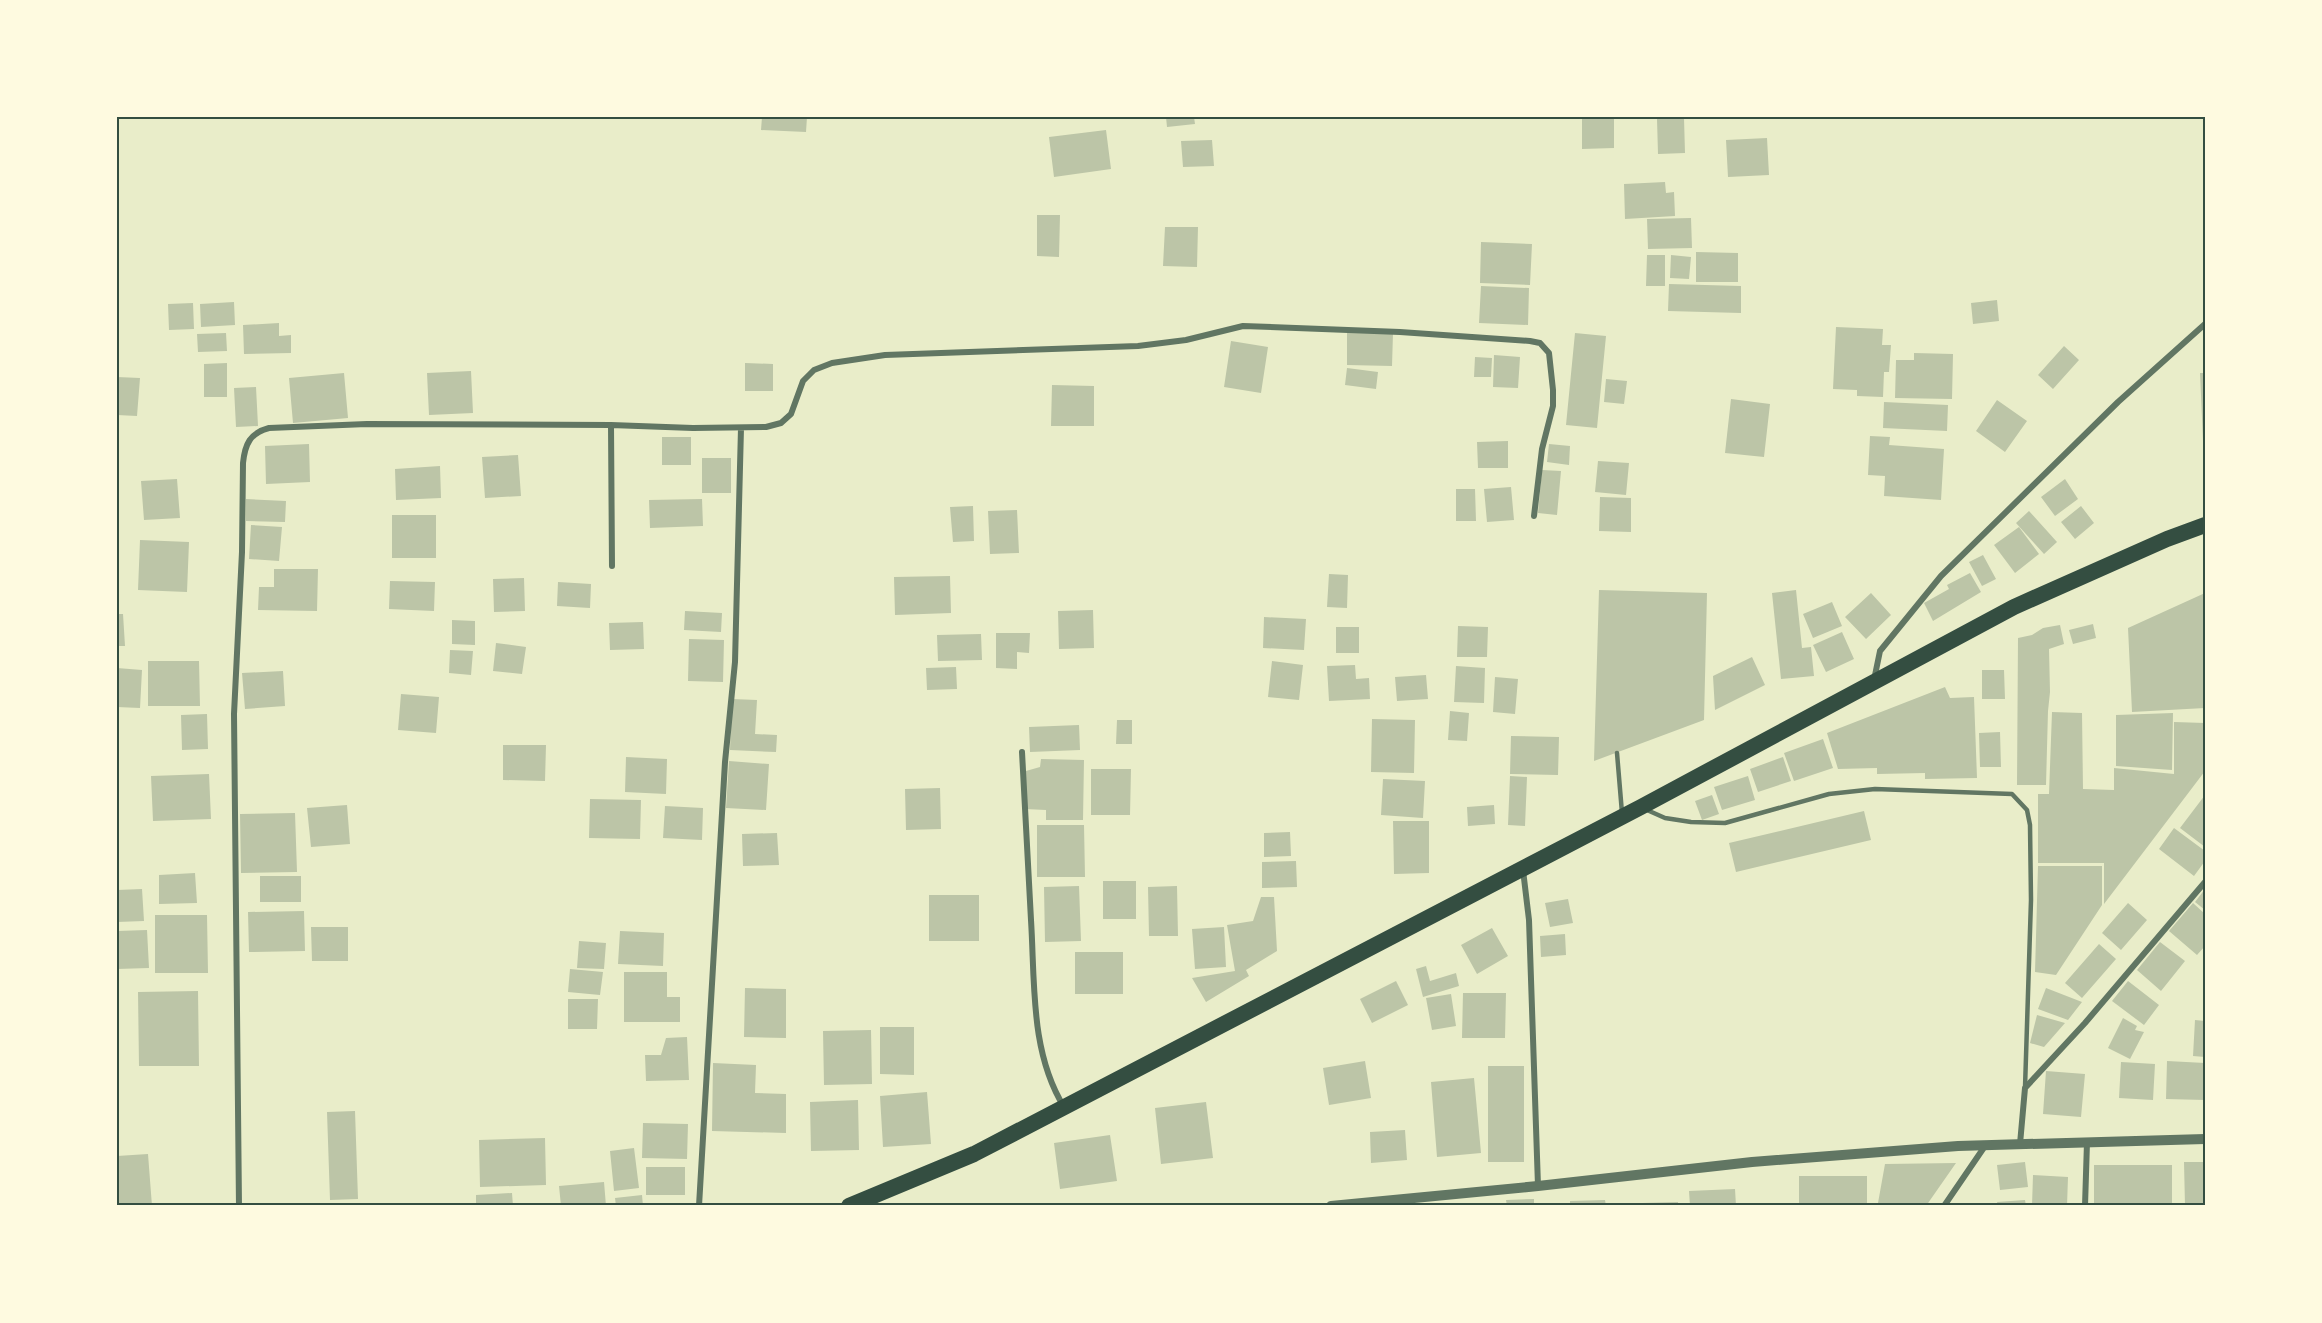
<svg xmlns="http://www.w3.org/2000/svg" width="2322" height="1323" font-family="Signika,sans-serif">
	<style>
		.building { fill: #bcc5a7 }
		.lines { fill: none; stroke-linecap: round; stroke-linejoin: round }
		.service { stroke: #617663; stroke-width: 4.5 }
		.minor { stroke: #617663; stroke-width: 6 }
		.tertiary { stroke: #617663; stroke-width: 10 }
		.trunk { stroke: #344e41; stroke-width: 16 }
		.neatline { fill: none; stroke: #344e41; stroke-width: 2 }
	</style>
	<rect width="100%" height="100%" fill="#e9edc9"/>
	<path class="building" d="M762 117H807L806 132 761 130Z
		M1166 117H1194L1195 124 1167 127Z
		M1582 117H1614V148L1582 149Z
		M1684 118 1685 153 1658 154 1657 119Z
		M1106 130 1111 169 1054 177 1049 137Z
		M1767 138 1769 175 1728 177 1726 140Z
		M1212 140 1214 166 1183 167 1181 141Z
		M1665 182 1666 193 1674 192 1675 216 1625 219 1624 184Z
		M1037 215H1060L1059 257 1037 256Z
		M1691 218 1692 248 1648 249 1647 219Z
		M1165 227H1198L1197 267 1163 266Z
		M1481 242 1532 244 1530 285 1480 283Z
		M1696 252 1738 253V282H1696Z
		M1647 255H1665V286H1646Z
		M1671 255 1691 257 1689 279 1670 278Z
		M1669 284 1741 286V313L1668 311Z
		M1481 286 1529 288 1528 325 1479 323Z
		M1997 300 1999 321 1973 324 1971 303Z
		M234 302 235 325 201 327 200 304Z
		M193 303 194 329 169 330 168 304Z
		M279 323V336L291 335V353L244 354 243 325Z
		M1836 327 1883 329 1882 345H1891L1889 372H1884L1883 397 1857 396V390L1833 389Z
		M1347 332 1393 333 1392 366 1347 365Z
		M226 333 227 351 198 352 197 334Z
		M1575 333 1606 336 1597 428 1566 425Z
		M1231 341 1268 347 1261 393 1224 387Z
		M2064 346 2079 360 2053 389 2038 375Z
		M1914 353 1953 354 1952 399 1895 398 1896 360H1914Z
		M1494 355 1520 357 1518 388 1493 387Z
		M1475 357 1492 358 1491 377H1474Z
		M227 363V397H204V364Z
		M745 363 773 364V391H745Z
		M1347 368 1378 372 1376 389 1345 385Z
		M471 371 473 413 429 415 427 373Z
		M344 373 348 418 293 423 289 378Z
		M2200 373H2205V441H2203Z
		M117 377 140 378 137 416 117 415Z
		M1606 379 1627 381 1624 404 1604 402Z
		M1052 385 1094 386V426H1051Z
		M256 387 258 426 236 427 234 388Z
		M1731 399 1770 404 1764 457 1725 453Z
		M1997 400 2027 421 2005 452 1976 431Z
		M1884 402 1948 405 1947 431 1883 428Z
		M1870 436 1890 437 1889 445 1944 449 1941 500 1884 496 1885 476 1868 475Z
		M662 437H691V465H662Z
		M1508 441V468H1478L1477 442Z
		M309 444 310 482 266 484 265 446Z
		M1549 444 1570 446 1569 465 1547 462Z
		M518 455 521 496 485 498 482 457Z
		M702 458H731V493H702Z
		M1598 461 1629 463 1626 495 1595 492Z
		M440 466 441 498 396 500 395 469Z
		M1542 470 1561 471 1557 515 1538 513Z
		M177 479 180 518 144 520 141 481Z
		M2065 479 2078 499 2055 516 2041 497Z
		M1511 487 1514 520 1487 522 1484 489Z
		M1456 489H1475L1476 521H1456Z
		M1600 497 1631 498V532L1599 531Z
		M246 499 286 501 285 522 246 521Z
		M702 499 703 526 650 528 649 500Z
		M973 506 974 541 953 542 950 507Z
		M2081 506 2094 523 2075 539 2061 522Z
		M1017 510 1019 553 990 554 988 511Z
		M2029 511 2057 542 2044 554 2016 523Z
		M392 515H436V558H392Z
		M251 525 282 527 279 561 249 559Z
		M2019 527 2039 554 2015 573 1994 545Z
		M140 540 189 542 187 592 138 590Z
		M1983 555 1996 579 1982 586 1969 562Z
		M274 569H318L317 611 258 610 259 587H274Z
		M1970 573 1981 592 1933 621 1924 603 1949 589 1947 585Z
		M1329 574 1348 575 1347 608 1327 607Z
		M950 576 951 613 895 615 894 577Z
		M524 578 525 611 494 612 493 579Z
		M390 581 435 582 434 611 389 609Z
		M558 582 591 584 590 608 557 606Z
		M1599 590 1707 593 1704 720 1594 761Z
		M1796 590 1802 648 1811 647 1814 676 1781 679 1772 593Z
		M1871 593 1891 615 1866 639 1845 617Z
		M2205 593V708L2132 712 2128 628Z
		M1832 602 1842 626 1813 638 1803 614Z
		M1093 610 1094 648 1059 649 1058 611Z
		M685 611 722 613 721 632 684 630Z
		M117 614H123L125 646H117Z
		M1264 617 1306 619 1304 650 1263 648Z
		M452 620 475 621V645L452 644Z
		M643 622 644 649 610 650 609 623Z
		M2093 624 2096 638 2073 644 2069 630Z
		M2060 625 2064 644 2049 649 2050 692 2048 711 2046 785H2017L2018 638 2032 635 2043 628Z
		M1458 626 1488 627 1487 657H1457Z
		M1336 627H1359V653H1336Z
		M1842 632 1854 659 1826 672 1813 645Z
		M996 633H1030L1029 653 1017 652V669L996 668Z
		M981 634 982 660 938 661 937 635Z
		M689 639 724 640 723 682 688 681Z
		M496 643 526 647 522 674 493 671Z
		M450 650 473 651 471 675 449 673Z
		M1752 657 1765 685 1715 710 1713 676Z
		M148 661H199L200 706H148Z
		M1272 661 1303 665 1299 700 1268 697Z
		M1355 665 1356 679 1369 678 1370 699 1329 701 1327 666Z
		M1456 666 1485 668 1484 703 1454 702Z
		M956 667 957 689 927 690 926 668Z
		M117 668 142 670 140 708 117 707Z
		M1982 670H2004L2005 699H1982Z
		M283 671 285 706 245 709 242 673Z
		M1426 675 1428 699 1397 701 1395 677Z
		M1495 677 1518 679 1515 714 1493 712Z
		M1945 687 1950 698 1974 697 1977 778 1925 779V773L1877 774V768L1838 769 1827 733Z
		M401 694 439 697 436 733 398 730Z
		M732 699 757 700 755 734 777 735 776 752 730 750Z
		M1450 711 1469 713 1467 741 1448 740Z
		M2052 712 2082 713 2083 789 2114 790V768L2174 774V722L2205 723V771L2104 904V863H2038V794H2049Z
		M2173 713 2172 770 2116 766V715Z
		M207 714 208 749 182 750 181 715Z
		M1372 719 1415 720 1414 773 1371 772Z
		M1117 720H1132V744H1116Z
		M1079 725 1080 750 1030 752 1029 727Z
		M2000 732 2001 767H1980L1979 733Z
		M1511 736 1559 737 1558 775 1510 774Z
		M1823 739 1833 768 1794 781 1784 753Z
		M503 745H546L545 781 503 780Z
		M626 757 667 759 666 794 625 792Z
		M1783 757 1791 781 1758 792 1750 769Z
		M1041 759 1084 760 1083 820H1046V810L1025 809 1026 771 1040 767Z
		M729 761 769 764 766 810 726 808Z
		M1091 769H1131L1130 815H1091Z
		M209 774 211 819 153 821 151 776Z
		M1510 776 1527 777 1525 826 1508 825Z
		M1748 776 1755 800 1722 810 1714 787Z
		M1383 779 1425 781 1423 818 1381 815Z
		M940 788 941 829 906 830 905 789Z
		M1712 795 1719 814 1702 820 1695 801Z
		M2205 795V847L2180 828Z
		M590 799 641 800 640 839 589 838Z
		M347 805 350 844 311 847 307 808Z
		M1494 805 1495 824 1468 826 1467 807Z
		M665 806 703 808 702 840 663 838Z
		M1864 811 1871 840 1736 872 1729 843Z
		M295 813 297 872 241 873 240 814Z
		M1393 821H1429V873L1394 874Z
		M1037 825H1084L1085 877H1037Z
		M2174 828 2205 851V861L2194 876 2159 849Z
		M1290 832 1291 856 1264 857V833Z
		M777 833 779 865 743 866 742 834Z
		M1296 861 1297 887 1262 888V862Z
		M2038 866H2102V905L2056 975 2035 972Z
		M195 873 197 903 159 904V875Z
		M260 876H301V902H260Z
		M1103 881H1136V919H1103Z
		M1079 886 1081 941 1045 942 1044 887Z
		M1177 886 1178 936H1149L1148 887Z
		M142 889 144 921 117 922V890Z
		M2205 889V910L2195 902Z
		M929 895H979V941H929Z
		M1261 897H1274L1277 951 1246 970 1249 976 1206 1002 1192 978 1235 971 1227 925 1253 921Z
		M1568 899 1573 923 1550 927 1545 903Z
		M2128 903 2147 920 2121 950 2102 933Z
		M2193 903 2205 914V946L2197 955 2169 931Z
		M304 911 305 951 249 952 248 912Z
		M155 915H207L208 973H155Z
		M311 927H348V961H312Z
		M1224 927 1226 967 1195 969 1192 929Z
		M1492 928 1508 956 1477 974 1461 945Z
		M147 930 149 968 117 969V931Z
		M620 931 664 933 663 966 618 964Z
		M1565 934 1566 955 1541 957 1540 936Z
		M579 941 606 943 604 969 577 968Z
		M2160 942 2185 961 2161 991 2137 970Z
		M2099 944 2116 959 2082 998 2065 983Z
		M1075 952H1123V994H1075Z
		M1426 966 1430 981 1456 973 1459 986 1423 997 1416 969Z
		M570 969 603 972 600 995 568 992Z
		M624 972H667V997H680V1022H624Z
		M1396 981 1408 1005 1372 1023 1360 999Z
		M2128 981 2159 1005 2144 1025 2112 1001Z
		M745 988 786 989V1038L744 1037Z
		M2046 988 2082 1002 2068 1020 2038 1009Z
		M198 991 199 1066H139L138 992Z
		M1463 993H1506L1505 1038H1462Z
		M1451 994 1456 1026 1432 1030 1426 998Z
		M568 999H598L597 1029H568Z
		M2037 1015 2065 1023 2044 1047 2030 1043Z
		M2123 1018 2137 1026 2135 1030 2144 1032 2130 1059 2108 1048Z
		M2195 1020 2205 1021V1057L2193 1056Z
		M880 1027H914V1075L880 1074Z
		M871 1030 872 1084 824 1085 823 1031Z
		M687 1037 689 1080 646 1081 645 1055H661L666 1038Z
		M1365 1061 1371 1098 1329 1105 1323 1068Z
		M2167 1061 2205 1063V1100L2166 1099Z
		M2121 1062 2155 1064 2153 1100 2119 1098Z
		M713 1063 756 1065 755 1093 786 1094V1133L712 1131Z
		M1488 1066H1524V1162H1488Z
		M2046 1071 2085 1074 2081 1117 2043 1114Z
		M1474 1078 1481 1153 1437 1157 1431 1082Z
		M927 1092 931 1144 883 1147 880 1096Z
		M858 1100 859 1150 811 1151 810 1102Z
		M1206 1102 1213 1158 1161 1164 1155 1108Z
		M355 1111 358 1199 330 1200 327 1112Z
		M643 1123 688 1124 687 1159 642 1158Z
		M1405 1130 1407 1160 1371 1163 1370 1132Z
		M1110 1135 1117 1181 1060 1189 1054 1143Z
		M545 1138 546 1185 480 1187 479 1140Z
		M634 1148 639 1188 614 1191 610 1151Z
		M148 1154 152 1206H117V1156Z
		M2025 1162 2028 1187 2000 1190 1997 1165Z
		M2184 1162H2205V1206H2185Z
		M1956 1163 1926 1206H1882L1878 1203 1885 1164Z
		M2094 1165H2172V1206H2094Z
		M646 1167H685V1195H646Z
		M2033 1175 2068 1177 2067 1206H2032Z
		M1799 1176H1867V1206H1799Z
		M604 1182 606 1206H561L559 1186Z
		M1735 1189 1736 1206H1690L1689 1191Z
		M512 1193 513 1206H476V1195Z
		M642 1195 643 1206H616L615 1198Z
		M1534 1199V1206H1507L1506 1200Z
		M1605 1200 1606 1206H1570V1201Z
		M2025 1200 2026 1206H1998L1997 1202Z
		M1678 1202V1206H1642V1203Z"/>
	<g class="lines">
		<path class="service" d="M1617 753 1622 813
			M1647 810 1665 818 1691 822 1725 823 1829 794 1875 789 2012 794 2027 810 2030 825 2031 900 2025 1088"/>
		<path class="minor" d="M611 425 612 566
			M1874 680 1880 651 1941 576 2118 402 2205 324
			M1022 752C1025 808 1028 864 1031 920 1035 983 1030 1052 1064 1107
			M1523 870 1529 920 1538 1186
			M2020 1144 2025 1088 2085 1023 2205 882
			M239 1206 234 714 242 552 243 463C245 444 250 433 269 428L367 424 611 425 693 428 766 427 781 423 791 414 803 381 814 370 832 363 885 355 1138 346 1186 340 1243 326 1400 332 1530 341 1540 343 1549 353 1553 390V406L1542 449 1534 516
			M699 1206 725 762 735 662 741 428
			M1944 1206 1985 1146
			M2085 1206 2087 1142"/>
		<path class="tertiary" d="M1331 1206 1538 1186 1752 1162 1958 1146 2205 1139"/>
		<path class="trunk" d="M849 1206 974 1154 1641 807 2014 607 2167 539 2205 525"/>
	</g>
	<rect width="2322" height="1323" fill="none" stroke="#fefae0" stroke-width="237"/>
	<rect x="118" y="118" width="2086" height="1086" class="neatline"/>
</svg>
